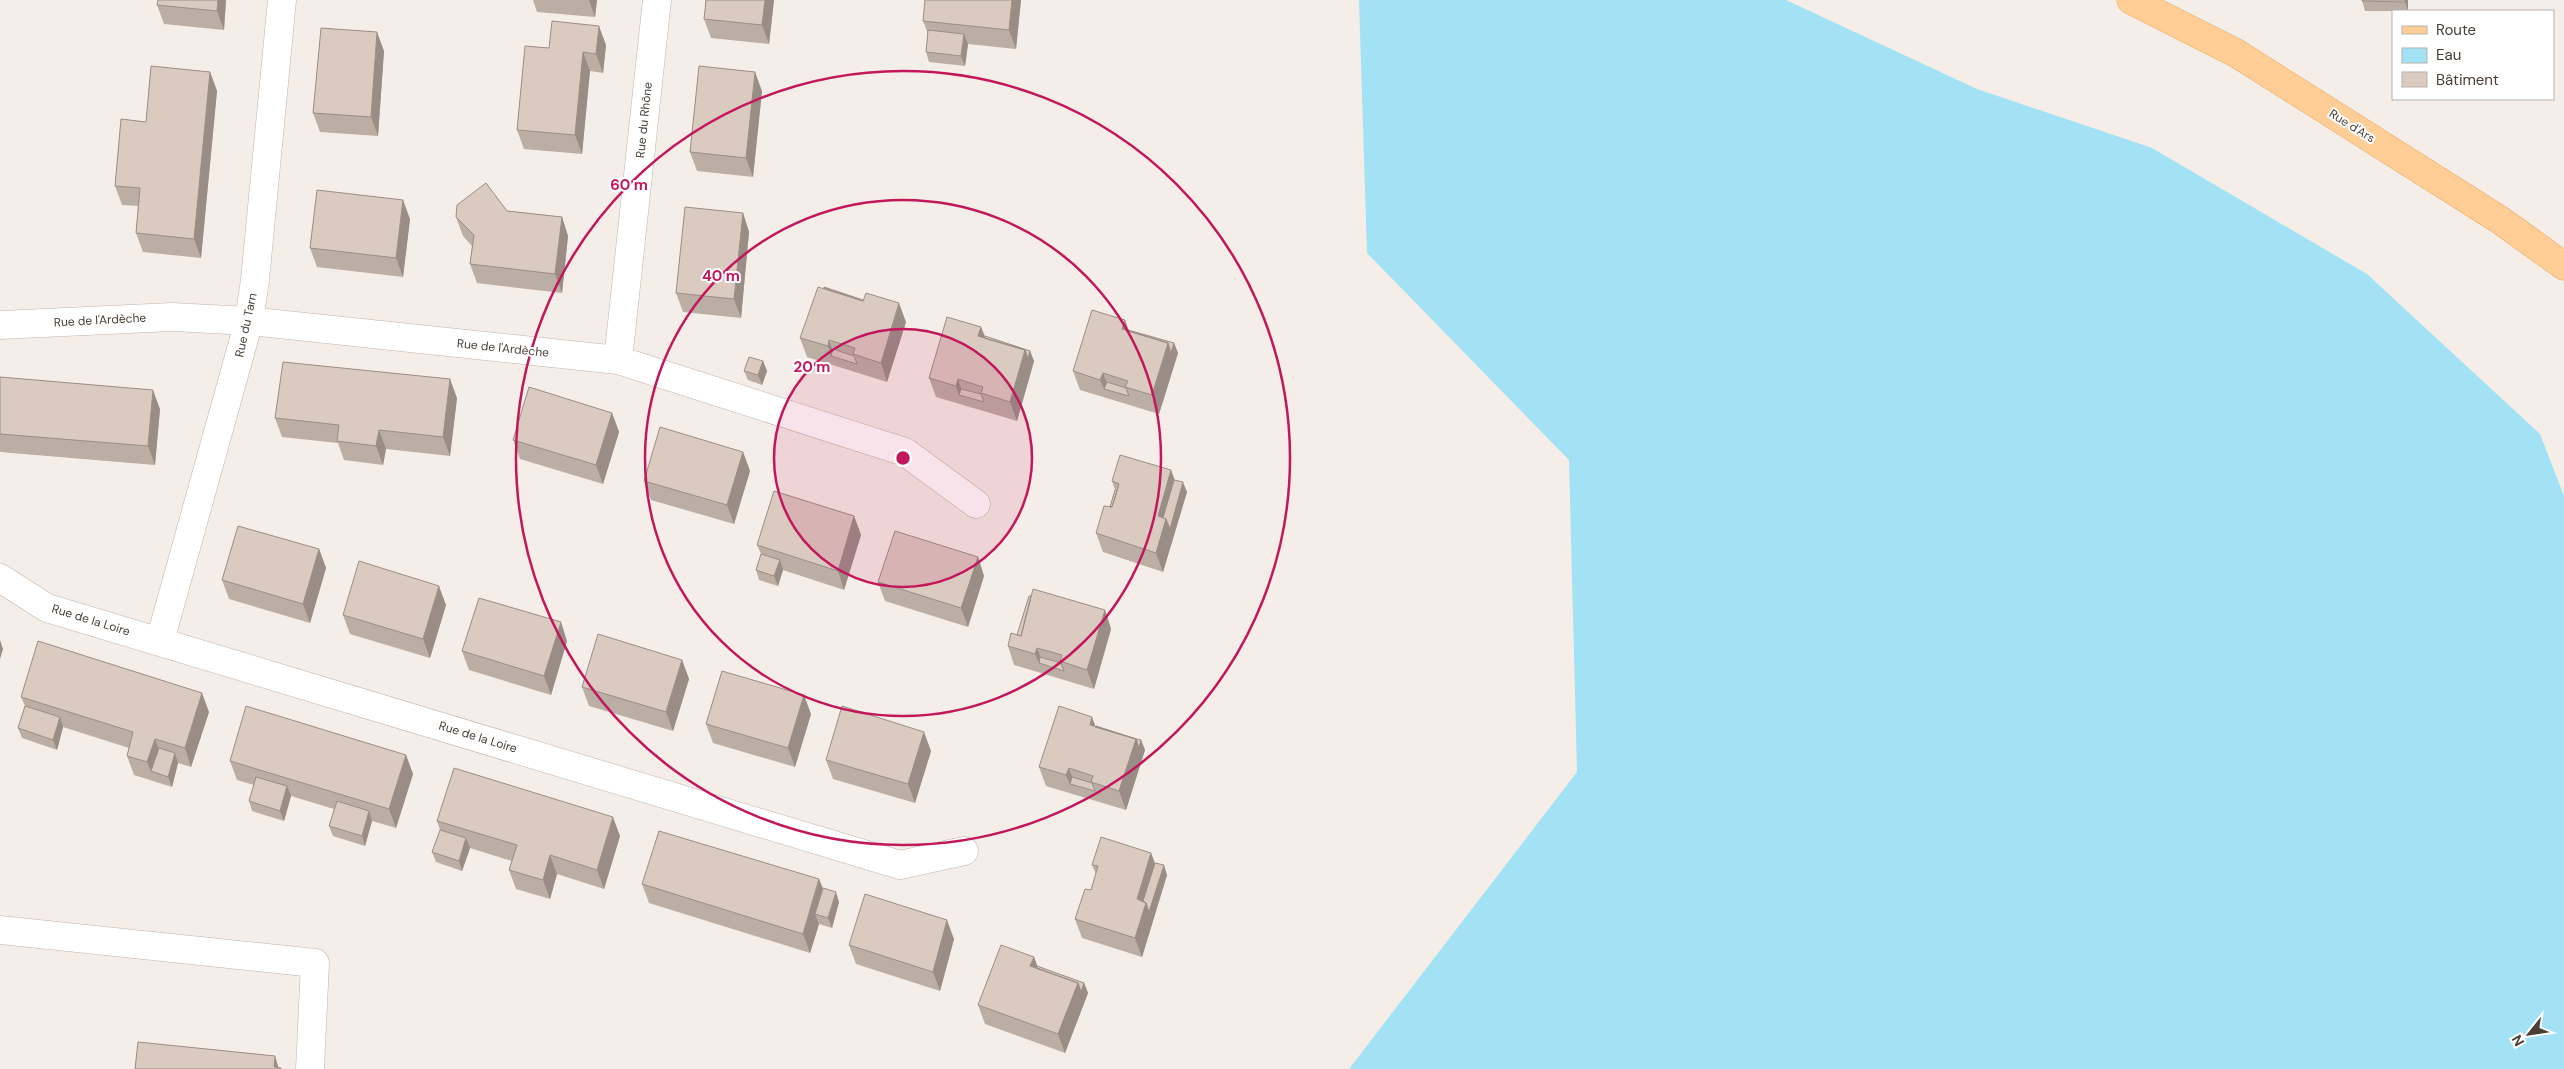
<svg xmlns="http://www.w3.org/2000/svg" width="2564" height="1069" font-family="'DM Sans',sans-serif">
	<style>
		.water { fill: #a2e2f4 }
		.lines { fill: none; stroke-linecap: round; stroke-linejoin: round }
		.minor-casing { stroke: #c1b4aa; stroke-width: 29 }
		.major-casing { stroke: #e9a661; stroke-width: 29 }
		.minor { stroke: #fff; stroke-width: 28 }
		.major { stroke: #ffcd96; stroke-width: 28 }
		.wall { fill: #bbaea5 }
		.shaded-wall { fill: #998d86 }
		.building { fill: #dacac0; stroke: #998d86 }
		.ring { fill: none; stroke: #c2185b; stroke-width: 2.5 }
		.labels { text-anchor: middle; stroke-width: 4; stroke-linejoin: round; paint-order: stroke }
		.street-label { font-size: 12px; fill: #483e36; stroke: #fff }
		.centre { fill: #c2185b; stroke: #fff; stroke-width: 2.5 }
		.ring-label { font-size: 15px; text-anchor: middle; font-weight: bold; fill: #c2185b; stroke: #fff; stroke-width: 4; stroke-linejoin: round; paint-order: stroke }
	</style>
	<rect width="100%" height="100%" fill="#f5eee8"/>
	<path class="water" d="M1359 0H1786L1977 89 2152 148 2367 274 2540 434 2564 496V1069H1349L1577 772 1569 460 1367 253Z"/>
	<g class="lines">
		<g class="minor-casing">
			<path id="minor" d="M0 325 172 317 249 321 618 360 905 452 976 504
				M618 360 657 0
				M0 578 47 608 900 865 964 851
				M160 641 249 321 255 280 282 0
				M0 930 315 963 310 1069"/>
		</g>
		<g class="major-casing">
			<path id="major" d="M2131 0 2236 53 2500 220 2564 266"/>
		</g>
		<use href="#minor" class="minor"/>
		<use href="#major" class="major"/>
	</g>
	<path class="wall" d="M158 0H226L224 30 164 24 157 5Z
		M533 0H597L595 17 537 12Z
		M706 0H774L769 44 711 38 704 19Z
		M1021 0 1016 49 968 44 965 66 929 62 926 52 928 34 923 21Z
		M2362 0H2408V11H2365Z
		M606 45 603 73 590 71 582 154 524 149 517 130 549 48Z
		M384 51 378 136 320 132 313 113Z
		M210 72 217 91 201 258 143 252 136 233 138 206 122 205 115 186 146 122Z
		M762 91 753 177 697 171 690 152Z
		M507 211 562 217 568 236 562 293 477 283 470 264 472 246 463 236 456 217Z
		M743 213 749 232 741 318 683 312 676 293Z
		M410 219 403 277 317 267 310 248Z
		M1125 320 1128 330 1174 343 1178 353 1159 414 1080 390 1073 371Z
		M906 322 887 382 807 357 800 338Z
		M981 327 985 336 1030 351 1034 361 1017 421 936 397 929 378Z
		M763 361 767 371 762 385 748 380 744 371Z
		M0 377 160 409 155 465 0 452Z
		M457 398 450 456 386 449 383 465 344 460 338 443 282 437 275 418Z
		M612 413 619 432 603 484 520 459 513 440Z
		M743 452 750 471 734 524 651 500 644 481Z
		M1171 470 1174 480 1187 492 1163 572 1103 552 1096 533 1110 507 1115 490 1112 481Z
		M854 516 861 535 844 590 783 570 778 586 759 580 756 570 761 554 757 545Z
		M319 549 326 568 310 623 229 599 222 580Z
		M978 557 984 576 968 627 885 601 878 582Z
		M446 605 430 658 350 634 343 615Z
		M1105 610 1111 629 1094 689 1014 665 1008 646 1017 635Z
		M567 641 551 695 469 670 462 651Z
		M682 660 689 679 673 731 589 706 582 687Z
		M21 697 209 712 191 767 178 763 172 787 134 775 127 756 129 748 63 727 57 750 22 738 18 728 25 706Z
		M811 714 795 767 713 743 706 724Z
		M1096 726 1141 740 1145 750 1126 810 1046 786 1039 767Z
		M931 751 915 803 833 779 826 760Z
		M406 755 413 774 396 828 372 821 365 846 333 836 329 826 334 809 291 796 284 821 252 811 249 801 254 785 237 780 230 761Z
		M437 821 620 836 604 889 557 874 550 899 516 889 509 870 512 861 470 848 462 871 436 862 432 852 440 830Z
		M1151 853 1155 863 1167 875 1142 957 1082 938 1075 919 1091 890 1096 874 1092 865Z
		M819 879 823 888 839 902 832 928 819 924 810 953 649 903 642 884Z
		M954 939 940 991 856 964 849 945Z
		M1034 957 1037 966 1084 983 1088 993 1065 1053 985 1024 978 1005Z"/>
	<path class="shaded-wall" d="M218 0H226L224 30 217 11Z
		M589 0H597L595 17Z
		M765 0H774L769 44 762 25Z
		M1012 0H1021L1016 49 1009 30Z
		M2405 0H2408V11L2405 2Z
		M599 26 606 45 603 73 596 54Z
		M377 32 384 51 378 136 371 117Z
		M964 34 968 44 965 66 961 56Z
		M583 52 590 71 582 154 575 135Z
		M210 72 217 91 201 258 194 239Z
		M755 72 762 91 753 177 746 158Z
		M403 200 410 219 403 277 396 258Z
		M743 213 749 232 741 318 734 299Z
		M562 217 568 236 562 293 555 274Z
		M899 303 906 322 887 382 881 363Z
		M1125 320 1132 339 1122 329Z
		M981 327 988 346 978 336Z
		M829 340 835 357 831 356 828 346Z
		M1168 343H1174L1178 353 1159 414 1152 395Z
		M1025 350 1030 351 1034 361 1017 421 1010 402Z
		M763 361 767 371 762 385 758 375Z
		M1103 373 1110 391 1104 389 1100 380Z
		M450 379 457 398 450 456 443 437Z
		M958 379 964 397 959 395 956 386Z
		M153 390 160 409 155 465 148 446Z
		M612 413 619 432 603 484 596 465Z
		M379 430 386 449 383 465 376 446Z
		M743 452 750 471 734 524 727 505Z
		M1171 470 1178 489 1183 482 1187 492 1163 572 1156 553 1158 516Z
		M854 516 861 535 844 590 838 571Z
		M319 549 326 568 310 623 303 604Z
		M978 557 984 576 968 627 961 608Z
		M780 560 783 570 778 586 774 576Z
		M439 586 446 605 430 658 423 639Z
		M1105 610 1111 629 1094 689 1087 670Z
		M561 622 567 641 551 695 544 676Z
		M0 640 3 649 0 659Z
		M1037 648 1043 664 1039 663 1035 654Z
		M682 660 689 679 673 731 666 712Z
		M202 693 209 712 191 767 185 748Z
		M804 695 811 714 795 767 788 748Z
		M60 717 63 727 57 750 53 740Z
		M1092 717 1099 736 1090 725Z
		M924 732 931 751 915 803 908 784Z
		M155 739 162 758 151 771 147 762Z
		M1136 739 1141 740 1145 750 1126 810 1119 791Z
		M175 753 178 763 172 787 168 777Z
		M406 755 413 774 396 828 389 809Z
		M1069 768 1075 786 1070 784 1066 775Z
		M287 786 291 796 284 821 280 811Z
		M369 811 372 821 365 846 362 836Z
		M613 817 620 836 604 889 597 870Z
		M466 838 470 848 462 871 459 861Z
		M1151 853 1158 872 1164 865 1167 875 1142 957 1135 938 1137 899Z
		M550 855 557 874 550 899 543 880Z
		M819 879 826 898 815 914 819 924 810 953 803 934Z
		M836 892 839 902 832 928 828 918Z
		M947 920 954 939 940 991 933 972Z
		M1034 957 1041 976 1030 966Z
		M1078 983H1084L1088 993 1065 1053 1058 1034Z
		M275 1056 279 1069 274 1067Z"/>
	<path class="building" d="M158 0H218L217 11 157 5Z
		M706 0H765L762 25 704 19Z
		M925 0H1012L1009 30 923 21Z
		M2362 0H2405V2L2362 1Z
		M552 21 599 26 596 54 583 52 575 135 517 130 525 46 549 48Z
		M321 28 377 32 371 117 313 113Z
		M928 30 964 34 961 56 926 52Z
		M151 66 210 72 194 239 136 233 140 188 115 186 121 119 146 122Z
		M699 66 755 72 746 158 690 152Z
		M486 183 507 211 562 217 555 274 470 264 474 235 456 217 457 205Z
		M317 190 403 200 396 258 310 248Z
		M685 207 743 213 734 299 676 293Z
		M818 287 863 301 866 293 899 303 881 363 853 354 855 348 829 340 828 346 800 338Z
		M824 287 863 300V301L824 288Z
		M1092 310 1125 320 1122 329 1168 343 1152 395 1125 387 1128 381 1103 373 1100 380 1073 371Z
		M947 317 981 327 978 336 1025 350 1010 402 981 393 983 387 958 379 956 386 929 378Z
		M1128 330 1174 343 1171 353 1168 343 1128 331Z
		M985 336 1030 351 1028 359 1025 350 984 338Z
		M833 349 854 356 857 364 831 356Z
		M749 357 763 361 758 375 744 371Z
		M283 362 450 379 443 437 379 430 376 446 337 441 339 425 275 418Z
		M0 377 153 390 148 446 0 434Z
		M1107 382 1126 388 1129 396 1104 389Z
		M529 387 612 413 596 465 513 440Z
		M961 389 981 394 984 402 959 395Z
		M660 427 743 452 727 505 644 481Z
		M1120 455 1171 470 1158 516 1166 519 1156 553 1096 533 1104 506 1112 507 1119 484 1112 481Z
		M1174 480 1183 482 1170 529 1166 519 1163 518Z
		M1115 490 1117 491 1112 507H1110Z
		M774 491 854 516 838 571 757 545Z
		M238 526 319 549 303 604 222 580Z
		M895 531 978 557 961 608 878 582Z
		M761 554 780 560 774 576 756 570Z
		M359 561 439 586 423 639 343 615Z
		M1033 589 1105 610 1087 670 1060 661 1062 655 1037 648 1035 654 1008 646 1011 633 1021 636Z
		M1029 596H1031L1021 636 1017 635Z
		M479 598 561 622 544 676 462 651Z
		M598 634 682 660 666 712 582 687Z
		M38 641 202 693 185 748 155 739 147 762 127 756 133 732 21 697Z
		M1040 657 1061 663 1064 671 1039 663Z
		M722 671 804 695 788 748 706 724Z
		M25 706 60 717 53 740 18 728Z
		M246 706 406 755 389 809 230 761Z
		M842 706 924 732 908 784 826 760Z
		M1059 706 1092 717 1090 725 1136 739 1119 791 1091 782 1093 776 1069 768 1066 775 1039 767Z
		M1096 726 1136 739 1095 727Z
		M1136 739 1141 740 1139 748Z
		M159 748 175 753 168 777 151 771Z
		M454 768 613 817 597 870 550 855 543 880 509 870 517 845 437 821Z
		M256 777 287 786 280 811 249 801Z
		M1072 777 1092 783 1095 791 1070 784Z
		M337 801 369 811 362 836 329 826Z
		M440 830 466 838 459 861 432 852Z
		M659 831 819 879 803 934 642 884Z
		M1101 837 1151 853 1137 899 1146 903 1135 938 1075 919 1085 889 1091 890 1098 866 1092 865Z
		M1155 863 1164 865 1149 912 1146 903 1143 901Z
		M823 888 836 892 828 918 815 914Z
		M865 894 947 920 933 972 849 945Z
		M1001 945 1034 957 1030 966 1078 983 1058 1034 978 1005Z
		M1037 966 1084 983 1081 992 1078 983 1037 968Z
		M138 1042 275 1056 274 1067 281 1068V1069H135Z"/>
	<circle cx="903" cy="458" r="129" fill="#c2185b" fill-opacity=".12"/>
	<g class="ring">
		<circle cx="903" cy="458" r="129"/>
		<circle cx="903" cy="458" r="258"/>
		<circle cx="903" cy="458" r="387"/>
	</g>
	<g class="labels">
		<g class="street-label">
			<text transform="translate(644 120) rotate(-84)" y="4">Rue du Rhône</text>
			<text transform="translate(2352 126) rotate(32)" y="4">Rue d'Ars</text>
			<text transform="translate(100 320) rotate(-3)" y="4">Rue de l'Ardèche</text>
			<text transform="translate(246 325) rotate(-78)" y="4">Rue du Tarn</text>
			<text transform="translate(503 348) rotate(6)" y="4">Rue de l'Ardèche</text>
			<text transform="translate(91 620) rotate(17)" y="4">Rue de la Loire</text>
			<text transform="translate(478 737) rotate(17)" y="4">Rue de la Loire</text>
		</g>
	</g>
	<circle cx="903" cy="458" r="8" class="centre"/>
	<g class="ring-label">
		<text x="629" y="190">60 m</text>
		<text x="721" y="281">40 m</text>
		<text x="812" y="372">20 m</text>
	</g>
	<rect x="2392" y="10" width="162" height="90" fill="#ffffff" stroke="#b6b2af"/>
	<rect x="2402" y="26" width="25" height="8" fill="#ffcd96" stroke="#b6b2af"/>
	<text x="2436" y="35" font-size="15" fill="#483e36">Route</text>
	<rect x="2402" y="48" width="25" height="15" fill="#a2e2f4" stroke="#b6b2af"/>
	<text x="2436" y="60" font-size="15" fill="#483e36">Eau</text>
	<rect x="2402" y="72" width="25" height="15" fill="#dacac0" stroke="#b6b2af"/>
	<text x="2436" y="85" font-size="15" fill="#483e36">Bâtiment</text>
	<g transform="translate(2529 1034) rotate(240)" stroke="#ffffff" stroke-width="4" paint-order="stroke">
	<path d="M0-4L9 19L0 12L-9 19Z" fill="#483e36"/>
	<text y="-8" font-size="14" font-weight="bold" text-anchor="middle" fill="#483e36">N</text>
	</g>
</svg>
